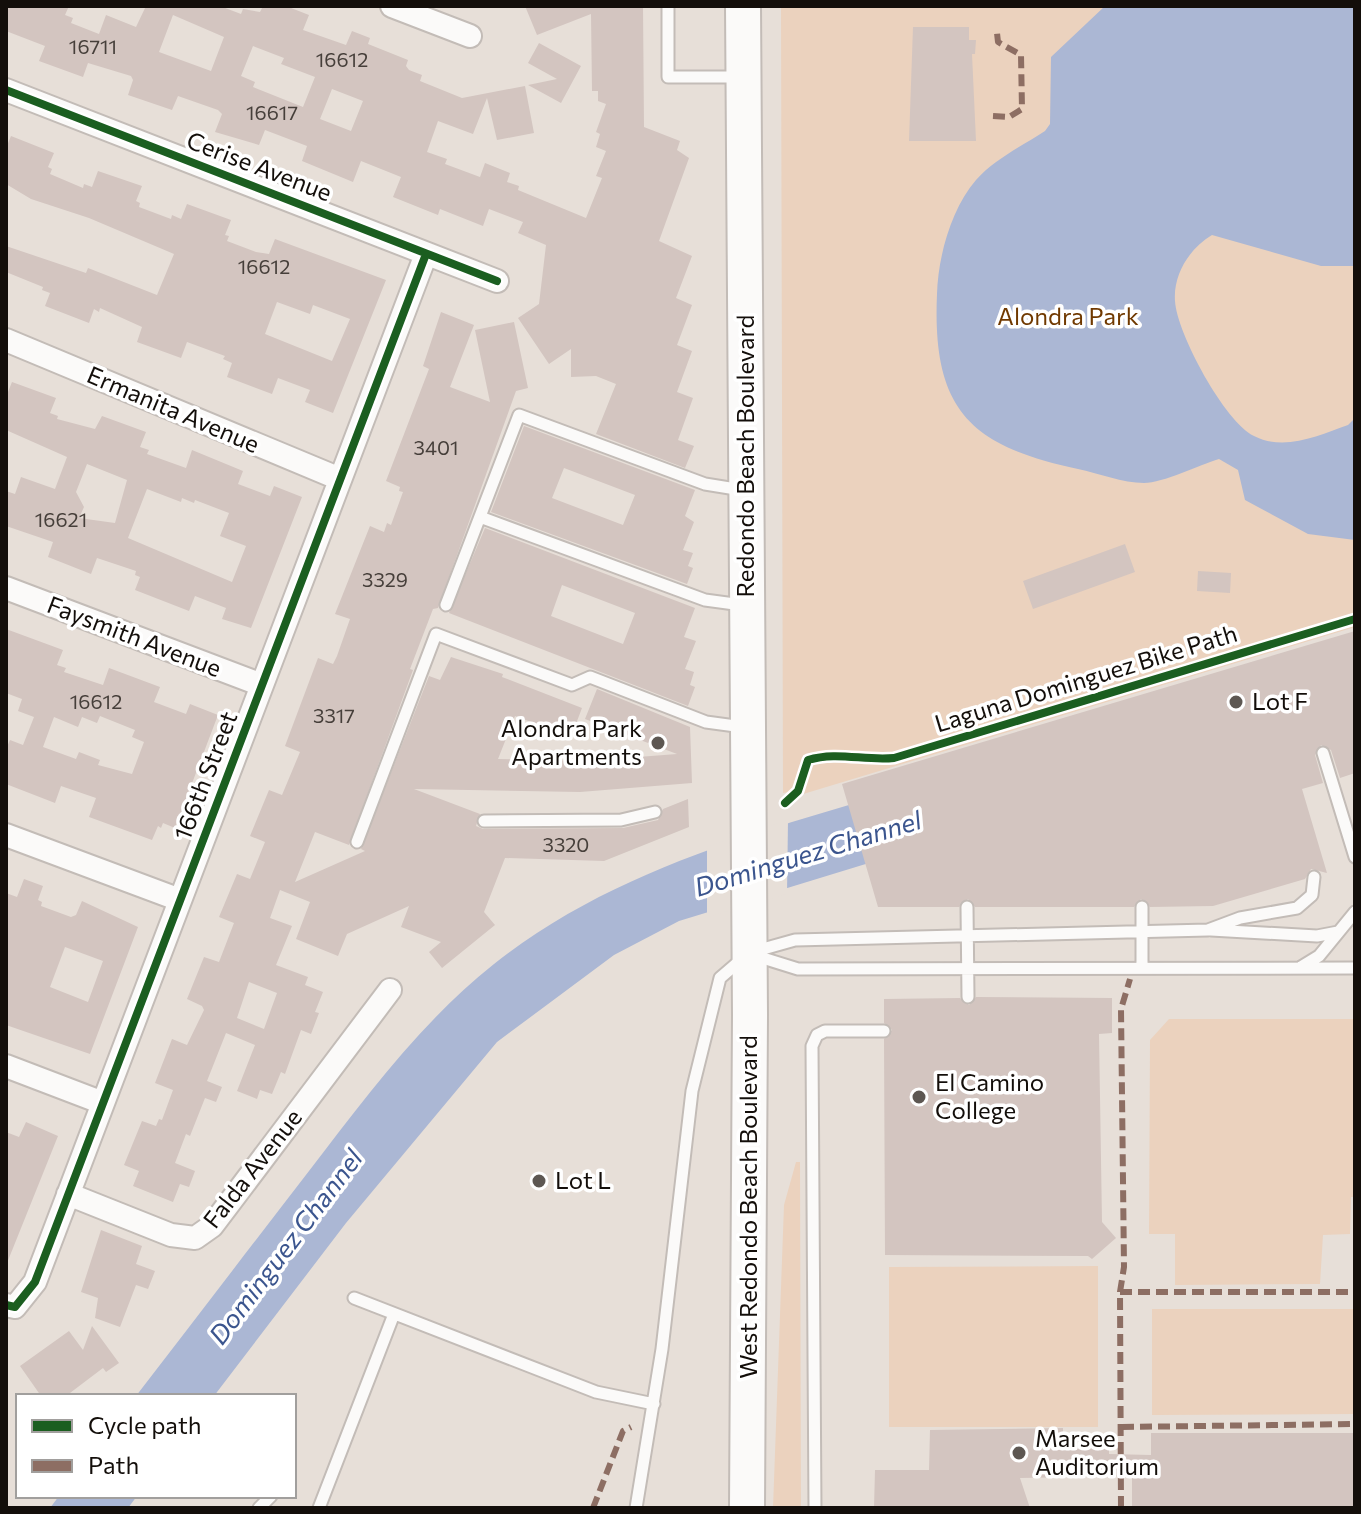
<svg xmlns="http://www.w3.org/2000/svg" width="1361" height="1514" font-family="Commissioner,sans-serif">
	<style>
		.green { fill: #ebd2be }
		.water { fill: #abb7d4 }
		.pier { fill: #e7dfd8 }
		.building { fill: #d3c5c0; fill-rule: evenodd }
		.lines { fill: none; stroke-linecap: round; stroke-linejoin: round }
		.service-casing { stroke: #c3bcb7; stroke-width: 15 }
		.minor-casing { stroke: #c3bcb7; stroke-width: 26 }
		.primary-casing { stroke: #c3bcb7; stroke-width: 38 }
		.service { stroke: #fbfaf9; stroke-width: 11 }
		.minor { stroke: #fbfaf9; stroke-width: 22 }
		.primary { stroke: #fbfaf9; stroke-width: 34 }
		.quiet { stroke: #8d6e63; stroke-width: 6; stroke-dasharray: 12 6; stroke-linecap: butt }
		.cycleway-casing { stroke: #fff; stroke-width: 13 }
		.cycleway { stroke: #1b5e20; stroke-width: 8 }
		.poi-dot { fill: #5d5752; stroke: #fff; stroke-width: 3 }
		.labels { text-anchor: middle; stroke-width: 7; stroke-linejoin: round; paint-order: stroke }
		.number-label { font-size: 20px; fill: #463f3a }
		.street-label { font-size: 24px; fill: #130e0a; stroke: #fff }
		.park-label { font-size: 24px; fill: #703900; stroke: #fff }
		.poi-label { font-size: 24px; fill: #130e0a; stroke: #fff; text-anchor: start }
		.water-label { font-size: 26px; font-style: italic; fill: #3b558e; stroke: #fff }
	</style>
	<rect width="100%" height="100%" fill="#e7dfd8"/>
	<path class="green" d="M781 6H1355V627L800 795 794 791 783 793Z
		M1169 1019H1355V1197H1351L1350 1234 1323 1235 1320 1284 1175 1285V1234H1149L1150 1040Z
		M796 1162H800L801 1508H773L784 1205Z
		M1098 1266V1427H889V1267Z
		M1152 1309H1355V1414L1152 1415Z"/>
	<path class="water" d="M1105 6H1352L1355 9V266H1321L1212 235C1190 248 1173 274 1175 301 1177 334 1225 422 1254 436 1285 452 1319 435 1348 425L1355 418V540L1308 534 1245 500 1238 470 1219 459C1199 465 1163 483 1144 483 1123 483 1098 473 1078 469 969 446 932 409 937 294 938 257 951 209 976 180 995 159 1022 146 1045 131L1050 124 1051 57Z
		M879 796 882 859 679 921 614 955 497 1042 346 1223 214 1396H136C194 1321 251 1246 309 1171 365 1098 421 1022 494 964 606 875 744 836 879 796Z
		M59 1496H137L128 1508H50Z"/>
	<path class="pier" d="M788 820 787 894 707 917V847Z"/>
	<path class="building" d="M6 6H69L65 15 73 18 71 23 99 34 106 15 136 27 146 6H220L241 14 243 9 260 12 263 6H286L309 15 303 30 346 45 352 31 370 38 368 44 408 60 406 66 409 70 422 75 420 81 462 98 525 86 534 133 497 140 487 98 473 134 438 121 427 152 447 159 445 164 480 177 485 163 510 173 507 182 519 186 518 190 586 218 602 178 596 176 606 151 596 147 600 134 596 132 606 104 598 101V91H592L591 14 537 35 525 6H643L644 127 680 141 677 150 689 158 659 241 692 256 676 298 692 305 677 345 692 351 677 392 693 398 678 440 694 446 685 468 596 434 616 384 596 376 571 377V349L549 364 518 318 539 304 546 245 518 233 523 222 489 209 483 226 440 209 438 215 393 197 401 177 361 161 353 182 302 161 307 146 265 130 259 145 215 132 222 114 218 110 178 96 172 110 128 95 133 80 131 76 88 63 83 77 39 61 45 46 6 31ZM173 15 224 37 211 71 159 52ZM253 46 284 58 281 64 315 77 303 107 253 87 255 82 241 76ZM332 89 363 101 351 131 320 119Z
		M913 27H969V40H976L975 54H972L976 141H909Z
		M539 43 581 66 561 103 528 85 557 79 528 63Z
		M11 136 54 153 48 167 52 169 50 174 83 188 84 184 92 187 98 171 142 186 136 201 140 203 139 207 171 219 172 215 181 219 187 204 231 220 225 235 229 236 227 241 256 252 269 254 275 239 386 280 333 413 305 402 310 390 278 378 272 394 227 377 232 363 223 359 225 356 187 342 181 358 137 342 142 327 100 308 99 312 94 309 89 323 45 306 50 293 42 290 43 287 6 272V246L86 273 88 268 157 295 174 254 89 218 31 199 6 184V148ZM277 302 310 314 313 305 350 319 332 361 265 334Z
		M441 312 474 325 450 387 490 402 475 330 514 322 528 388 516 391 438 608 433 609 410 669 413 670 349 845 315 832 295 882 365 851 361 849 429 676 440 680 451 657 503 674 502 677 582 708 571 737 515 716 498 759 637 762 625 758 677 754 585 719 597 689 690 727 692 783 580 792 414 789 480 814 476 826 483 829 623 828 658 820 663 809 688 799 689 827 604 861 505 858 484 912 495 925 442 968 429 952 441 942 401 927 409 906 347 934 338 956 296 939 310 902 280 890 270 918 292 926 276 965 308 977 305 985 323 992 315 1012 319 1013 311 1034 301 1030 285 1074 281 1072 272 1094 260 1090 257 1099 237 1091 255 1045 226 1033 207 1081 222 1087 216 1102 205 1098 190 1136 186 1134 175 1163 195 1171 189 1187 180 1184 173 1202 133 1186 139 1171 124 1165 142 1121 156 1126 159 1119 162 1120 173 1090 155 1083 172 1039 187 1045 204 1010 202 1006 187 999 204 957 219 962 234 923 219 917 237 874 250 879 265 842 250 836 269 790 282 795 300 752 285 746 318 658 333 664 337 656 350 619 335 614 360 551 370 526 384 532 387 523 391 525 403 492 399 491 400 487 386 481 429 369 423 366ZM249 982 277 993 264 1029 237 1018Z
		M12 382 56 398 50 413 58 416 57 419 95 429 102 416 146 432 140 447 149 450 147 454 186 468 192 450 243 471 238 484 270 496 274 486 302 497 251 628 222 619 226 608 195 596 189 611 135 590 140 577 135 575 136 571 97 558 91 574 48 557 53 542 6 526V491L15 494 21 477 55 489 67 457 6 430V397ZM87 464 127 480 115 523 79 518 84 507 76 492ZM147 489 181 502 182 498 194 503 195 500 229 513 220 536 246 546 232 582 128 538Z
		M524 426 695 490 685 516 694 522 683 550 693 553 688 566 693 568 687 584 491 512ZM564 468 635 495 623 525 552 498Z
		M485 528 695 608 684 637 696 641 685 669 694 672 690 685 695 687 688 706 449 613ZM562 585 635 613 623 644 551 616Z
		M1125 544 1135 572 1033 609 1023 581Z
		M1198 571 1231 573 1230 593 1197 591Z
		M6 629 63 650 57 665 66 668 64 672 103 685 109 668 160 687 154 702 186 714 190 704 218 715 175 828 163 823 161 828 158 826 152 840 89 817 96 798 61 786 55 803 6 784V749L10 740 23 745 34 717 18 711 22 699 6 693ZM100 716 135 730 132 737 144 742 132 774 98 765 100 760 79 752 76 759 43 747 54 717 78 727 82 717 97 723Z
		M1355 631V773L1340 778 1331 750 1321 745 1315 755 1323 783 1302 789 1327 873 1311 869 1305 879 1213 906 1150 907 1141 899 1134 907H975L968 899 959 907H878L842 784Z
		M24 879 43 886 38 900 42 902 41 906 71 917 76 915 82 901 138 927 90 1054 6 1025V893L17 897ZM65 947 103 961 88 1002 50 987Z
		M976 997 1112 998V1033L1099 1034 1102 1222 1116 1238 1092 1259 1088 1256 885 1255 884 1039 892 1030 884 1023V999L960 998 969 1005Z
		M26 1122 58 1136 7 1263 6 1132 19 1137Z
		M101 1230 142 1246 136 1264 155 1271 148 1289 136 1285 120 1327 95 1318 98 1298 81 1292Z
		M92 1326 119 1363 106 1372 103 1368 66 1396H41L20 1366 69 1331 83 1350Z
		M1063 1428V1436L1109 1435V1454L1151 1455V1433H1355V1508H1132V1476L1020 1478 1030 1508H874L875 1470H929L930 1430Z"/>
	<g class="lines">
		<g class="service-casing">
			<path id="service" d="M668 6V77H741
				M480 517 705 600 742 605
				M446 605 519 415 705 484 742 490
				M1323 753 1355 857
				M484 821 621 820 655 812
				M357 842 436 634 572 685 590 677 706 722 743 727
				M967 907 968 997
				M1142 907V967
				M1211 930 1317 936 1338 932
				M753 955 798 969 1355 968
				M1301 967 1319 956 1355 912
				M354 1298 596 1392 654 1404
				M259 1508 271 1496
				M319 1508 394 1314
				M636 1508 662 1349 692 1091 720 978 749 953 795 940 1208 930 1240 918 1297 908 1312 895 1314 877
				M815 1508 812 1046 817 1035 825 1031H884"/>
		</g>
		<g class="minor-casing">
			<path id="minor" d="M392 6 470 36
				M6 90 497 281
				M6 340 340 479
				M6 588 262 685
				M6 835 180 900
				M6 1066 103 1103
				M68 1194 171 1235 195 1238 212 1226 390 990
				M6 1305 15 1307 35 1282 426 254"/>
		</g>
		<g class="primary-casing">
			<path id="primary" d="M743 6 750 1015 747 1508"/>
		</g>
		<use href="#service" class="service"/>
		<use href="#minor" class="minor"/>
		<use href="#primary" class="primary"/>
		<path class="quiet" d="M993 116 1009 117 1022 109 1021 55 998 42 997 33
			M1120 1292H1355
			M1122 1427 1355 1424
			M593 1508 623 1431 631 1427
			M1121 1508 1120 1292 1124 1267 1121 1009 1130 979"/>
		<g class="cycleway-casing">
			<path id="cycleway" d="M6 90 497 281
				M785 803 798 791 808 760C837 751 864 761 894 758L1355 619
				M6 1305 15 1307 35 1282 426 254"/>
		</g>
		<use href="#cycleway" class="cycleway"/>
	</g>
	<g class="poi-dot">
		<circle cx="1236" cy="702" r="8"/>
		<circle cx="658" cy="743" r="8"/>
		<circle cx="919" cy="1097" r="8"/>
		<circle cx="539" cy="1181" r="8"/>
		<circle cx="1019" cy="1453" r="8"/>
	</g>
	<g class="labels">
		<g class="number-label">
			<text x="93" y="54">16711</text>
			<text x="342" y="67">16612</text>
			<text x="272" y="120">16617</text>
			<text x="264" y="274">16612</text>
			<text x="436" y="455">3401</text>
			<text x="61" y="527">16621</text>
			<text x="385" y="587">3329</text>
			<text x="96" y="709">16612</text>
			<text x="334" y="723">3317</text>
			<text x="566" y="852">3320</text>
		</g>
		<g class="street-label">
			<text transform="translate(259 167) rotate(21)" y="8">Cerise Avenue</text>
			<text transform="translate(173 410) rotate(23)" y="8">Ermanita Avenue</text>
			<text transform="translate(746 456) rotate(-90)" y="8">Redondo Beach Boulevard</text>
			<text transform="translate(134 637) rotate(21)" y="8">Faysmith Avenue</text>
			<text transform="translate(1086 679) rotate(-17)" y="8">Laguna Dominguez Bike Path</text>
			<text transform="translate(206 776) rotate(-69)" y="8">166th Street</text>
			<text transform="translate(253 1169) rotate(-52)" y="8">Falda Avenue</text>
			<text transform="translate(749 1207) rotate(-90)" y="8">West Redondo Beach Boulevard</text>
		</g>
		<g class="park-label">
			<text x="1068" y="325">Alondra Park</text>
		</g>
		<g class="poi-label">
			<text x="1252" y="710">Lot F</text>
			<text x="642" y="737" text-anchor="end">Alondra Park<tspan x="642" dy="28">Apartments</tspan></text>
			<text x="935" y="1091">El Camino<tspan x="935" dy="28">College</tspan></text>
			<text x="555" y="1189">Lot L</text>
			<text x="1035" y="1447">Marsee<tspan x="1035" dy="28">Auditorium</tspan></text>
		</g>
		<g class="water-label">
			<text transform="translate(808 854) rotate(-17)" y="9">Dominguez Channel</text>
			<text transform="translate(286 1247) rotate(-53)" y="9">Dominguez Channel</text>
		</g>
	</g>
	<rect width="1361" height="1514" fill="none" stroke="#130e0a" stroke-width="16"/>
	<rect x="16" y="1394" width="280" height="104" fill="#ffffff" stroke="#a19f9d" stroke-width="2"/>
	<rect x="32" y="1420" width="40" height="12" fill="#1b5e20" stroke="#a19f9d" stroke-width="2"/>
	<text x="88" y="1434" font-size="24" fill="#130e0a">Cycle path</text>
	<rect x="32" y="1460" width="40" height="12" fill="#8d6e63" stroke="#a19f9d" stroke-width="2"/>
	<text x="88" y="1474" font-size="24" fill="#130e0a">Path</text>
</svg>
